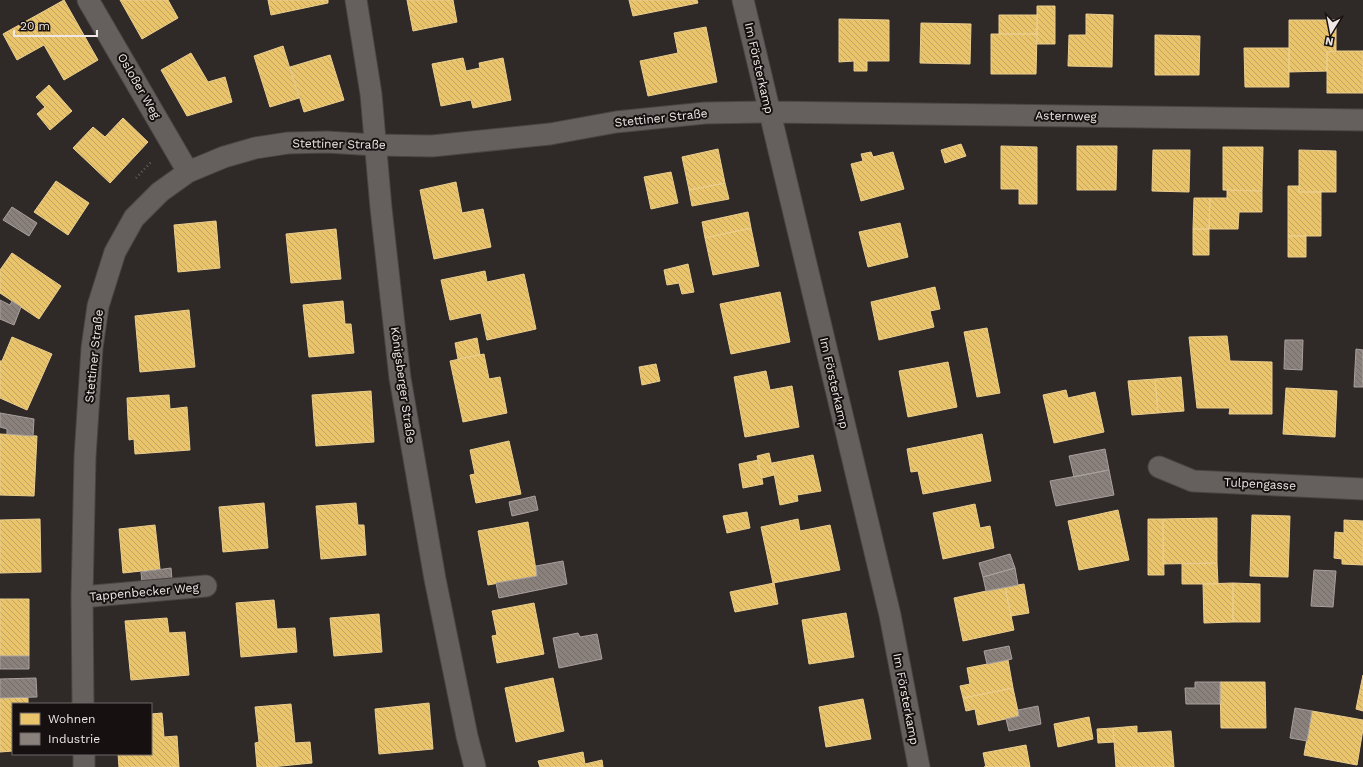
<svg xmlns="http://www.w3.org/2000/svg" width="1363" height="767" font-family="'Work Sans',sans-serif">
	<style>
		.homes { fill: url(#homes-back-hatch); stroke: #ebce8f }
		.industry { fill: url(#industry-back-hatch); stroke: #a8a09c }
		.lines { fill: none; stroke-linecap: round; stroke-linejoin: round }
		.minor-casing { stroke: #4a4544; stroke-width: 23 }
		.path { stroke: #656060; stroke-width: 2.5; stroke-dasharray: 1 3; stroke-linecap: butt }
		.minor { stroke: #655f5e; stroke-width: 21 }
		.labels { text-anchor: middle; stroke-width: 4; stroke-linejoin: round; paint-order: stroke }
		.street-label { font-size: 12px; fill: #efe7e6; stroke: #161110 }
	</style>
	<defs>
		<pattern id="homes-back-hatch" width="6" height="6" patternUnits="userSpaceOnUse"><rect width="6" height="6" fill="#e9c46a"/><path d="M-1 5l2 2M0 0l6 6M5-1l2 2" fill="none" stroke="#c1a461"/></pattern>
		<pattern id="industry-back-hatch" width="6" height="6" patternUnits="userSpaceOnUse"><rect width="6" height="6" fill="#8a817c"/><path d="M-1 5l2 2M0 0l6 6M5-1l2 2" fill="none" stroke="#736c69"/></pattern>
	</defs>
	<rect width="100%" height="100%" fill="#2f2928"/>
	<path class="homes" d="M64 0 98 60 64 80 44 45 17 60 3 34Z
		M120 0H168L178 18 142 39Z
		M268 0H328V3L271 15Z
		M407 0H453L457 22 413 31Z
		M629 0H697L698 3 633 16Z
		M1037 6H1055V44H1037Z
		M1086 14 1113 15 1112 67 1068 66 1069 35H1086Z
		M999 15H1037V34H999Z
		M839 19 889 20V61H867V71H854V61L839 62Z
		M1289 20H1336V51L1327 52V71L1289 72Z
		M921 23 971 24 970 64 920 63Z
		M706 27 717 82 648 96 640 61 678 53 674 33Z
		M991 34H1037L1036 74H991Z
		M1155 35 1200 36 1199 75H1155Z
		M283 46 299 98 270 107 254 56Z
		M1244 48H1289V87H1245Z
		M1336 51H1363V93H1327V52Z
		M191 53 208 82 225 77 232 102 187 116 161 70Z
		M330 55 344 100 304 112 290 67Z
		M463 58 466 71 480 68 479 63 503 58 511 100 473 108 471 100 441 106 432 64Z
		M49 85 72 111 50 130 37 114 45 107 36 97Z
		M123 118 148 142 110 183 73 148 93 127 105 137Z
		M961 144 966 156 945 163 941 150Z
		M1001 146 1037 147V204H1019V189H1001Z
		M1077 146H1117L1116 190H1077Z
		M1223 147H1263L1262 191 1223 190Z
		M718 149 725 183 689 190 682 157Z
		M1153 150H1190L1189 192 1152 191Z
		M1299 150 1336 151V192H1299Z
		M871 152 873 157 893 152 904 189 861 201 851 164 863 161 861 154Z
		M671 172 678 203 651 209 644 177Z
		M56 181 89 203 68 235 34 212Z
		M456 182 462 213 483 209 491 247 434 259 420 190Z
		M725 183 729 199 692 206 689 190Z
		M1288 186H1299V192H1321V236H1288Z
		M1227 190 1262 191V212H1239L1238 229H1209L1210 198H1227Z
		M1194 198H1210L1209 229H1193Z
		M748 212 751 228 705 238 702 222Z
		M216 221 220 268 178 272 174 225Z
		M900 223 908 257 868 267 859 232Z
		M751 228 759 266 713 275 705 238Z
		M336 229 341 279 291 283 286 234Z
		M1193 229H1209V255H1193Z
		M1288 236H1306V257H1288Z
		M12 253 61 286 39 319 0 293V270Z
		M688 264 694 292 682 294 679 283 667 285 664 270Z
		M485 271 487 282 524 274 536 329 487 340 481 313 450 320 441 280Z
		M935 287 940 309 930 311 934 327 879 340 871 302Z
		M780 292 790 342 731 354 720 304Z
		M343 301 345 324H351L354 353 309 357 303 305Z
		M189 310 195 367 140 372 135 316Z
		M987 328 1000 393 977 397 964 332Z
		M1227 336 1230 361 1272 362V414H1229L1230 408H1197L1189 337Z
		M12 337 52 354 27 410 0 398V361H2Z
		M477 338 480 355 458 359 455 343Z
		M484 354 489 379 500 377 507 413 463 422 450 361Z
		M948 362 957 407 908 417 899 371Z
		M656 364 660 381 642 385 639 367Z
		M766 371 770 390 792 386 799 427 745 437 734 377Z
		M1181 377 1184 411 1158 413 1155 379Z
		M1155 379 1158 413 1132 415 1128 381Z
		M1286 388 1337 391 1335 437 1283 434Z
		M1066 390 1068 398 1095 392 1104 432 1054 443 1043 395Z
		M371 391 374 442 316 446 312 395Z
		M169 395 170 409 187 407 190 450 135 454 134 439 129 440 127 398Z
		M0 434 37 436 34 496 0 495Z
		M982 434 991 481 923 494 918 471 911 472 907 449Z
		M509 441 521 494 476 503 470 475 475 474 470 450Z
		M769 453 774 475 762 478 757 456Z
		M813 455 821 491 797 495 798 501 780 505 772 463Z
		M758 460 763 484 743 488 739 464Z
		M264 503 268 548 223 552 219 507Z
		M356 503 358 525H364L366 555 321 559 316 506Z
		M975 504 980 528 990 526 994 548 943 559 933 513Z
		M1118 510 1129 560 1079 570 1068 521Z
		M747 512 750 528 727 533 723 516Z
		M1252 515 1290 516 1288 577 1250 576Z
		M1217 518V563L1163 564V519Z
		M40 519 41 572 0 573V520Z
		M798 519 800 531 830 525 840 570 773 583 761 527Z
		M1148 519H1163L1164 575H1148Z
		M1344 520 1363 521V565L1342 564V559L1334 558 1335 532 1344 533Z
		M528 522 537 576 488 585 478 531Z
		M155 525 160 569 123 573 119 529Z
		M1217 563 1218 584H1182V564Z
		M774 583 778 604 735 612 730 592Z
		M1233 583 1260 584V622H1233Z
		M1233 583V622L1204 623 1203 584Z
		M1024 584 1029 613 1011 616 1005 587Z
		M1005 587 1014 630 963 641 954 598Z
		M0 599H29V656H0Z
		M274 600 277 629 295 628 297 652 241 657 236 603Z
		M534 603 544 654 497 663 492 636 497 635 492 611Z
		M846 613 854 657 809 664 802 620Z
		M379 614 382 652 334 656 330 618Z
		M167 618 169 633 185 632 189 675 131 680 125 621Z
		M1008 660 1013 688 963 698 960 686 970 684 967 668Z
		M1363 675V711L1356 709Z
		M553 678 564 731 516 742 505 688Z
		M1220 682H1265L1266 728H1221Z
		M1013 688 1019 716 978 725 975 709 966 711 963 698Z
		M0 698H28V704H13V751L0 752Z
		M863 699 871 739 826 747 819 707Z
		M429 703 433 749 379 754 375 709Z
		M291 704 295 743 310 742 312 763 271 767H257L255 743 259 742 255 707Z
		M1312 711 1363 720V729L1357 765 1304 755Z
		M162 713 164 737 177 736 179 767H119L118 754H151V714Z
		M1089 717 1093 739 1058 747 1054 724Z
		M1137 726V733L1171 731 1174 767H1116L1113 728Z
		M1113 728 1114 742 1098 743 1097 729Z
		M1026 745 1030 767H984H986L983 753Z
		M583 752 585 764 602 760 603 767H540L538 761Z"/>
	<path class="industry" d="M12 207 37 223 29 236 3 220Z
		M0 300 10 305 12 301 21 307 14 325 0 319Z
		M1285 340H1303L1302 370 1284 369Z
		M1356 349 1363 350V387H1354Z
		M0 413 34 419 33 436 7 434V429L0 427Z
		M1105 449 1109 470 1074 477 1069 456Z
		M1109 470 1114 495 1056 506 1050 481Z
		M535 496 538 510 512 516 509 502Z
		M1010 554 1015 568 983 577 979 563Z
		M563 561 567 584 499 598 496 583 537 576 536 566Z
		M171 568 172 580 142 583 141 572Z
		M1015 568 1018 585 986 591 983 577Z
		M1314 570 1336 571 1333 607 1311 606Z
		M578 633 580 637 597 634 602 659 559 668 553 638Z
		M1009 646 1012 659 987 664 984 651Z
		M0 656H29V669H0Z
		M36 678 37 697 0 698V679Z
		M1195 682H1220V704H1186L1185 688H1195Z
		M1038 706 1041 724 1009 731 1006 719 1019 716 1018 710Z
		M1295 708 1312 711 1307 741 1290 738Z"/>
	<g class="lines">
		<g class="minor-casing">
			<path id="minor" d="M88 0 188 172
				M356 0 371 94 381 208 400 378 435 579 467 736 475 767
				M743 0 890 615 919 767
				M1159 467 1193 481 1363 489
				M82 597 206 586
				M83 704 82 597 85 457 92 348 98 306 115 252 134 218 160 192 188 172 224 157 255 148 288 143 327 142 375 145 432 146 550 134 616 122 705 113 769 112 1363 120
				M84 754V767"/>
		</g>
		<path class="path" d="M136 178 152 161"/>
		<use href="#minor" class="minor"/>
	</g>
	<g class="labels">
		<g class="street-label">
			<text transform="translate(759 68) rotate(77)" y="4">Im Försterkamp</text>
			<text transform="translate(139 86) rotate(60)" y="4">Osloßer Weg</text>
			<text transform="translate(1066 116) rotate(1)" y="4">Asternweg</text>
			<text transform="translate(661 118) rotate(-6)" y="4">Stettiner Straße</text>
			<text transform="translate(339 144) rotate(1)" y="4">Stettiner Straße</text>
			<text transform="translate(94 356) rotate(-84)" y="4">Stettiner Straße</text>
			<text transform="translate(834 383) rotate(77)" y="4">Im Försterkamp</text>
			<text transform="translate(403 385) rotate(82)" y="4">Königsberger Straße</text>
			<text transform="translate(1260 484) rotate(3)" y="4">Tulpengasse</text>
			<text transform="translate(144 592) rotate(-5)" y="4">Tappenbecker Weg</text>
			<text transform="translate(906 699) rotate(79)" y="4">Im Försterkamp</text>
		</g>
	</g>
	<rect x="12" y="703" width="140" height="52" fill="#161110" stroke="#6d6766"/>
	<rect x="20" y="713" width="20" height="12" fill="#e9c46a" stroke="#6d6766"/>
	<text x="48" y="723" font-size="12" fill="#efe7e6">Wohnen</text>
	<rect x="20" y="733" width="20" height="12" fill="#8a817c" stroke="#6d6766"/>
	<text x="48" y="743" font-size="12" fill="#efe7e6">Industrie</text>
	<g transform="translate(1331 32) rotate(190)" stroke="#161110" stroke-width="3" paint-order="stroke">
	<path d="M0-3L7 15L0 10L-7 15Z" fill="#efe7e6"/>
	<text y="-6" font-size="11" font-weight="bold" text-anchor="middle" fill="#efe7e6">N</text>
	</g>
	<path d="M14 30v6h83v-6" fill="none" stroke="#efe7e6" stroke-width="2"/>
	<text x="20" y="30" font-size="12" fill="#efe7e6" stroke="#161110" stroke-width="3" paint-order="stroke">20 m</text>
</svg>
